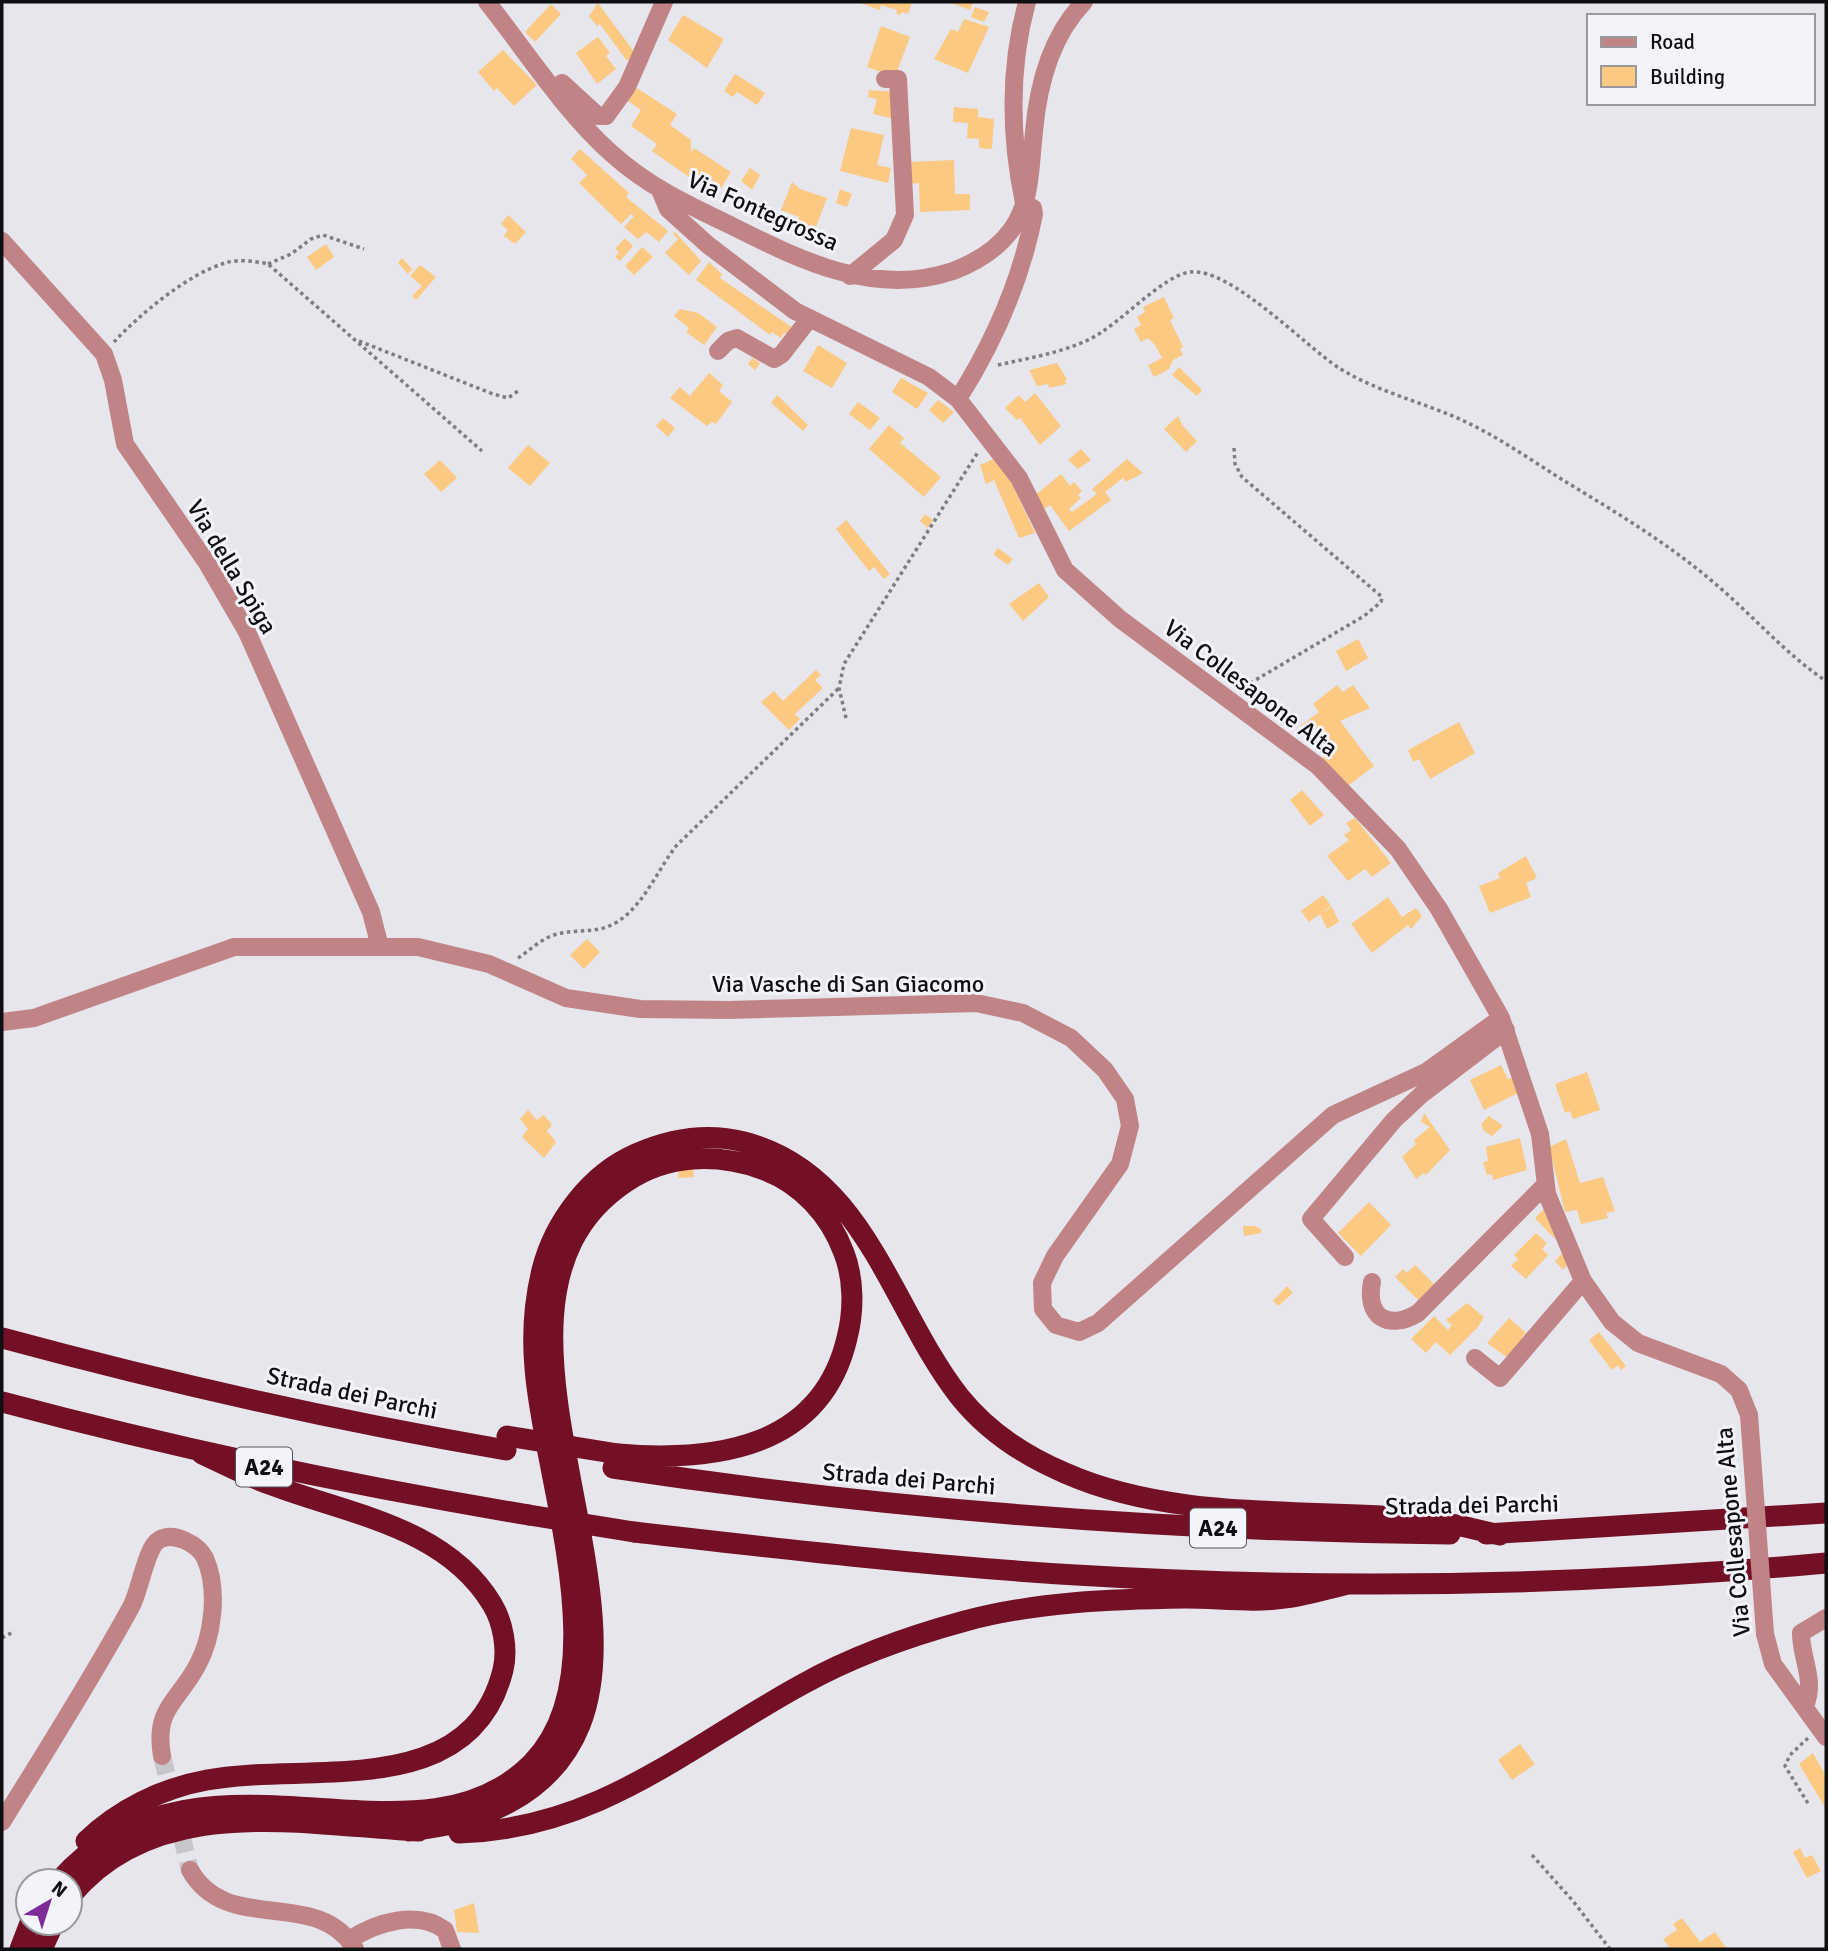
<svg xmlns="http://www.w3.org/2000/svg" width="1828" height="1951" font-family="Signika,sans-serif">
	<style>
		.building { fill: #fbc982 }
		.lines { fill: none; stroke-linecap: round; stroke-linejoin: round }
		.minor-tunnel { stroke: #c6c6cb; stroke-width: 18; stroke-dasharray: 18 9; stroke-linecap: butt }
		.path { stroke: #7e7e82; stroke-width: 3.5; stroke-dasharray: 3.5 3.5; stroke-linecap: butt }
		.minor { stroke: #c08487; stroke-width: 18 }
		.highway { stroke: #741026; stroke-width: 21 }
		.minor-bridge { stroke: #c08487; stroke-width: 18 }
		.highway-bridge { stroke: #741026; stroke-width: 21 }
		.labels { text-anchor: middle; stroke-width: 6; stroke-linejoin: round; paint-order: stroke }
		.shield { fill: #f3f3fa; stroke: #535357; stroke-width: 2 }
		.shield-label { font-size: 23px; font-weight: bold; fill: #0f0f11 }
		.street-label { font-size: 24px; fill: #0f0f11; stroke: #f3f3fa }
	</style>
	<rect width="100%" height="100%" fill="#e6e6ec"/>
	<path class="building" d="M857 2H907L912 3 908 14 902 12 900 15 896 13 897 10 881 5 880 10Z
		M949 2H973L970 10Z
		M598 3 635 53 627 61 600 24 597 26 589 16Z
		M551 4 561 14 535 42 525 32Z
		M975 7 989 12 984 22 971 17Z
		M683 15 724 39 707 68 668 40Z
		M964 19 989 27 968 73 934 59 951 29 958 32Z
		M881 26 910 37 895 77 867 67Z
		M598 37 610 53 606 56 616 69 597 84 576 53Z
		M503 50 537 85 514 106 497 88 494 91 478 72Z
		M735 74 765 93 757 105 737 92 733 97 724 91Z
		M637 88 677 114 670 125 691 140V152L694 148 731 172 716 196 652 151 657 144 631 126 641 110 628 101Z
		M869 90 897 92 898 120 873 114 877 99 868 97Z
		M954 107 978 109V117L994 119 992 149 979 148V139L967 138 968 123 953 122Z
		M851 128 884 135 877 165 891 168 888 183 840 171Z
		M580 149 629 193 626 197 668 231 659 242 646 232 638 239 624 227 634 216 631 214 621 224 579 183 587 175 571 159Z
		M954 160 955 194H970V210L920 212 919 183 911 184 909 162Z
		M750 168 760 175 752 190 741 181Z
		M792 182 800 189 827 198 814 232 796 224 799 217 781 210Z
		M840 189 852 194 847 207 836 203Z
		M508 215 526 232 515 244 504 236 508 230 501 224Z
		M675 232 701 261 689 275 665 253 678 239 673 234Z
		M625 238 633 246 620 261 615 257 619 252 615 249Z
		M326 244 334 257 316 270 307 257Z
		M642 247 653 257 634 275 625 266Z
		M402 258 412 269 408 274 398 263Z
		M709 262 722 274 720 278 793 328 787 335 784 333 781 338 772 332 770 335 696 280Z
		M420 265 436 277 416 300 412 296 422 286 410 276Z
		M1164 297 1174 318 1170 320 1183 347 1180 349 1183 355 1173 360 1169 369 1154 377 1148 365 1162 358 1155 345 1148 338 1141 342 1134 329 1141 325 1137 317 1145 312 1143 307Z
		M680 309 698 313 717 327 704 345 686 332 689 328 674 316Z
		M818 345 847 363 832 388 803 371Z
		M752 358 760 363 755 370 748 364Z
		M1057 363 1067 379 1065 381 1067 384 1049 388 1048 384 1037 386 1029 370Z
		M1179 367 1202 390 1197 396 1172 375Z
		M709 373 723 385 719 391 732 402 716 424 712 422 707 426 670 398 680 387 690 396Z
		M901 378 928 393 917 409 892 392Z
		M1035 393 1061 426 1040 445 1020 418 1017 420 1005 408 1019 395 1025 402Z
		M777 395 808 425 803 431 771 403Z
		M938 400 954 412 943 423 929 410Z
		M858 402 880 418 870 430 849 414Z
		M1178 416 1183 426 1197 441 1186 452 1164 429Z
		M663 418 675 428 668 437 656 426Z
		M889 425 904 438 900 443 941 477 924 497 869 449Z
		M528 445 550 463 530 486 508 468Z
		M1081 449 1091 460 1078 469 1068 460Z
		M998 457 1014 488 1035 533 1019 538 994 480 986 484 980 465Z
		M1127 459 1143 473 1126 482 1123 478 1105 492 1111 500 1069 531 1050 505 1043 510 1033 497 1061 474 1070 486 1074 482 1082 491 1078 495 1081 498 1069 509 1072 512 1097 494 1092 489Z
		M440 460 457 478 441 492 424 474Z
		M925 514 933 520 928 528 920 521Z
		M846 520 890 574 884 579 874 567 869 571 836 529Z
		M998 548 1013 559 1008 565 993 554Z
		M1039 583 1049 597 1023 621 1009 604Z
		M1358 639 1368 658 1346 671 1336 651Z
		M816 670 821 675 815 680 823 688 795 714 800 719 789 730 761 702 774 691 783 701Z
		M1337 685 1343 692 1353 685 1370 708 1340 721 1374 766 1345 788 1300 726 1319 712 1313 704Z
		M1459 722 1475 753 1430 779 1419 759 1413 762 1408 750Z
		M1302 790 1324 815 1310 826 1290 800Z
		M1355 818 1391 863 1372 877 1365 869 1348 881 1327 856 1349 840 1344 835 1351 830 1346 823Z
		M1526 856 1537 878 1526 883 1531 897 1490 913 1479 886 1500 878 1498 873Z
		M1323 895 1331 906 1321 913 1332 907 1339 922 1327 929 1320 914 1309 922 1301 911Z
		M1388 897 1402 917 1416 908 1422 916 1411 929 1408 925 1372 953 1351 924Z
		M587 939 600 952 584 969 570 955Z
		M1501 1065 1508 1079 1513 1077 1520 1092 1484 1110 1470 1080Z
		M1587 1072 1600 1110 1573 1119 1570 1111 1565 1113 1555 1084Z
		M528 1110 537 1120 544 1115 552 1125 547 1131 556 1142 544 1158 522 1137 528 1129 520 1119Z
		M1424 1113 1450 1150 1426 1175 1424 1173 1416 1179 1402 1157 1416 1144 1414 1140 1430 1127 1421 1122Z
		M1489 1116 1503 1126 1492 1136 1484 1131 1481 1124Z
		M1520 1138 1527 1170 1493 1180 1492 1174 1487 1175 1483 1162 1488 1161 1486 1147Z
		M1566 1139 1580 1183 1603 1177 1615 1211 1606 1213 1608 1218 1581 1224 1577 1210 1565 1212 1549 1147Z
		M693 1168 694 1177 678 1178 679 1170Z
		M1369 1202 1391 1225 1361 1256 1338 1233Z
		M1549 1204 1561 1234 1555 1239 1535 1218Z
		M1243 1226H1255L1261 1229V1233L1244 1236Z
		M1536 1233 1547 1243 1542 1249 1548 1255 1526 1279 1511 1266 1518 1259 1514 1255Z
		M1567 1248 1571 1260 1563 1270 1555 1261Z
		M1415 1265 1435 1285 1419 1301 1395 1277 1403 1269 1407 1273Z
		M1287 1286 1293 1293 1278 1306 1273 1301Z
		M1467 1303 1484 1317 1478 1327 1450 1355 1436 1342 1426 1353 1411 1339 1434 1316 1448 1330 1452 1325 1446 1320Z
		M1509 1318 1526 1333 1522 1337 1525 1340 1508 1358 1487 1343Z
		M1599 1332 1626 1366 1621 1370 1618 1365 1612 1370 1589 1340Z
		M1520 1744 1535 1764 1512 1780 1498 1760Z
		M1813 1753 1826 1776V1809L1799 1764Z
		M1800 1848 1805 1858 1812 1855 1821 1871 1807 1878 1793 1852Z
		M474 1903 479 1933 457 1932 454 1910Z
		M1682 1918 1700 1942 1715 1932 1727 1949H1671L1663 1939 1677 1930 1673 1924Z"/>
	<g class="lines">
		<path class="minor-tunnel" d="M162 1756 190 1870"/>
		<path class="path" d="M268 264 291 254 311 239 323 235 364 249
			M359 341 493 394 508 398 518 391
			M114 342C140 314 188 274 225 263 238 259 255 261 268 264L482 451
			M998 365C1029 358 1061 353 1090 339 1119 325 1163 275 1190 272 1230 267 1305 346 1339 368 1379 393 1424 402 1466 422 1500 438 1534 462 1566 482 1619 514 1672 546 1719 587 1755 618 1787 655 1826 681
			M1234 448 1235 464 1242 477 1382 597 1381 602 1364 616 1242 688
			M846 718 839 688 844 664 978 452
			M518 958C529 951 541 939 554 935 576 928 596 935 617 922 644 905 657 871 676 846L839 688
			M2 1638 13 1632
			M1808 1738 1790 1755 1785 1766 1809 1805
			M1532 1855 1573 1901 1610 1949"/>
		<path class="minor" d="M487 2C526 51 565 112 611 153 646 185 686 204 728 224 798 259 873 298 953 271 977 262 997 250 1012 229 1032 200 1030 165 1034 132 1038 85 1051 36 1084 2
			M562 83 598 116H606L627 87 664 2
			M660 190 668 209 708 245 795 311 929 377 958 399 1019 478 1065 570 1120 619 1318 766 1398 849 1439 909 1501 1018 1540 1134 1547 1194 1583 1281 1612 1322 1638 1343 1721 1374 1739 1390 1749 1415
			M2 241 104 354 113 380 125 444 207 563 247 632 371 912 380 947
			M850 276 894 240 905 215 898 79H885
			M718 351 728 341 737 338 774 359 782 354 809 319
			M958 399C994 342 1021 281 1034 214L1033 208 1024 203C1010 136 1009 68 1027 2
			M2 1022 34 1018 234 947H418L489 964 566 998 640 1009 729 1010 976 1003 1023 1013 1071 1038 1105 1070 1125 1099 1130 1126 1120 1164 1055 1256 1042 1283 1043 1309 1056 1325 1079 1332 1098 1323 1333 1115 1426 1072 1501 1018
			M1345 1257 1311 1219 1394 1120 1422 1094 1506 1030
			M1372 1282C1365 1317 1389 1331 1418 1313L1546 1184
			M1475 1358 1500 1378 1583 1281
			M1765 1634 1773 1664 1826 1737
			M1805 1706C1816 1679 1801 1660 1801 1633L1826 1618
			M2 1822C46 1751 91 1680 131 1607 140 1591 146 1547 159 1540 173 1531 198 1544 205 1558 219 1590 213 1637 197 1666 177 1703 154 1708 162 1756
			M190 1870C227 1936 317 1886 355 1949
			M349 1940C377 1922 417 1910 445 1930L452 1949"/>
		<path class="highway" d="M2 1338C168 1383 336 1421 506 1450
			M2 1402C178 1449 349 1485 529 1515
			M613 1468C891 1510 1170 1531 1450 1534
			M634 1532C782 1549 928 1566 1076 1575 1324 1590 1579 1586 1826 1563
			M1486 1534 1826 1513
			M408 1831C479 1824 551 1797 580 1725 642 1570 457 1294 626 1182 667 1154 717 1153 762 1169 801 1183 830 1215 844 1253 854 1279 854 1311 847 1338 821 1449 714 1462 618 1454
			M459 1833C599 1829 687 1747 803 1684 853 1656 910 1636 965 1621 1036 1602 1112 1599 1186 1598 1218 1598 1254 1603 1286 1598 1307 1595 1327 1589 1348 1584
			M86 1841C118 1810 162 1788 207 1780 308 1761 470 1803 503 1670 508 1649 503 1622 492 1604 445 1526 347 1514 269 1484 246 1476 224 1464 202 1454
			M59 1881C198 1722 414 1883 532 1763 620 1674 543 1479 535 1368 532 1335 534 1303 542 1270 554 1222 590 1174 636 1154 670 1139 708 1133 744 1142 865 1173 891 1309 959 1396 986 1430 1025 1456 1065 1473 1171 1520 1300 1509 1414 1518 1442 1520 1472 1529 1500 1535
			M70 1897C155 1792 302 1825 419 1831
			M20 1949 30 1923
			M42 1949 54 1923"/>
		<path class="minor-bridge" d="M1749 1415 1765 1634"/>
		<path class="highway-bridge" d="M507 1436 618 1454
			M529 1515 634 1532"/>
	</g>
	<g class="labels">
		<g class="shield">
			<rect x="236" y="1447.5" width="56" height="39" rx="5"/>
			<rect x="1190" y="1508.5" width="56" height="39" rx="5"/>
		</g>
		<g class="shield-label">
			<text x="264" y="1475">A24</text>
			<text x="1218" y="1536">A24</text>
		</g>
		<g class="street-label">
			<text transform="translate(763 211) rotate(24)" y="8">Via Fontegrossa</text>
			<text transform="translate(232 567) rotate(59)" y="8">Via della Spiga</text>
			<text transform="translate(1251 688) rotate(37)" y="8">Via Collesapone Alta</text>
			<text x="848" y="992">Via Vasche di San Giacomo</text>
			<text transform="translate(352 1393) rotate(12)" y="8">Strada dei Parchi</text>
			<text transform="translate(909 1479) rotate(5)" y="8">Strada dei Parchi</text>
			<text transform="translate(1472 1505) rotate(-1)" y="8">Strada dei Parchi</text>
			<text transform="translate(1733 1532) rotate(-95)" y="8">Via Collesapone Alta</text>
		</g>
	</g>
	<rect width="1828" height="1951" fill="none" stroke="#0f0f11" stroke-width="7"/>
	<rect x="1587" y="14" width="228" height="91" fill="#f3f3fa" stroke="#98989d" stroke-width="2"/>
	<rect x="1601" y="37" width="35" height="10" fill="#c08487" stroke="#98989d" stroke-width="2"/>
	<text x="1650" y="49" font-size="21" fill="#0f0f11">Road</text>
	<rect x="1601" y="66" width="35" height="21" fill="#fbc982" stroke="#98989d" stroke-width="2"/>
	<text x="1650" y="84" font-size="21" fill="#0f0f11">Building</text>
	<g transform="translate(49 1902) rotate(39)"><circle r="33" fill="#f3f3fa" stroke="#98989d" stroke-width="2"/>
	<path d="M0-5L12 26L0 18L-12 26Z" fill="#7e2b9a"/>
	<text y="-10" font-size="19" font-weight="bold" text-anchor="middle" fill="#0f0f11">N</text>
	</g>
</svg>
